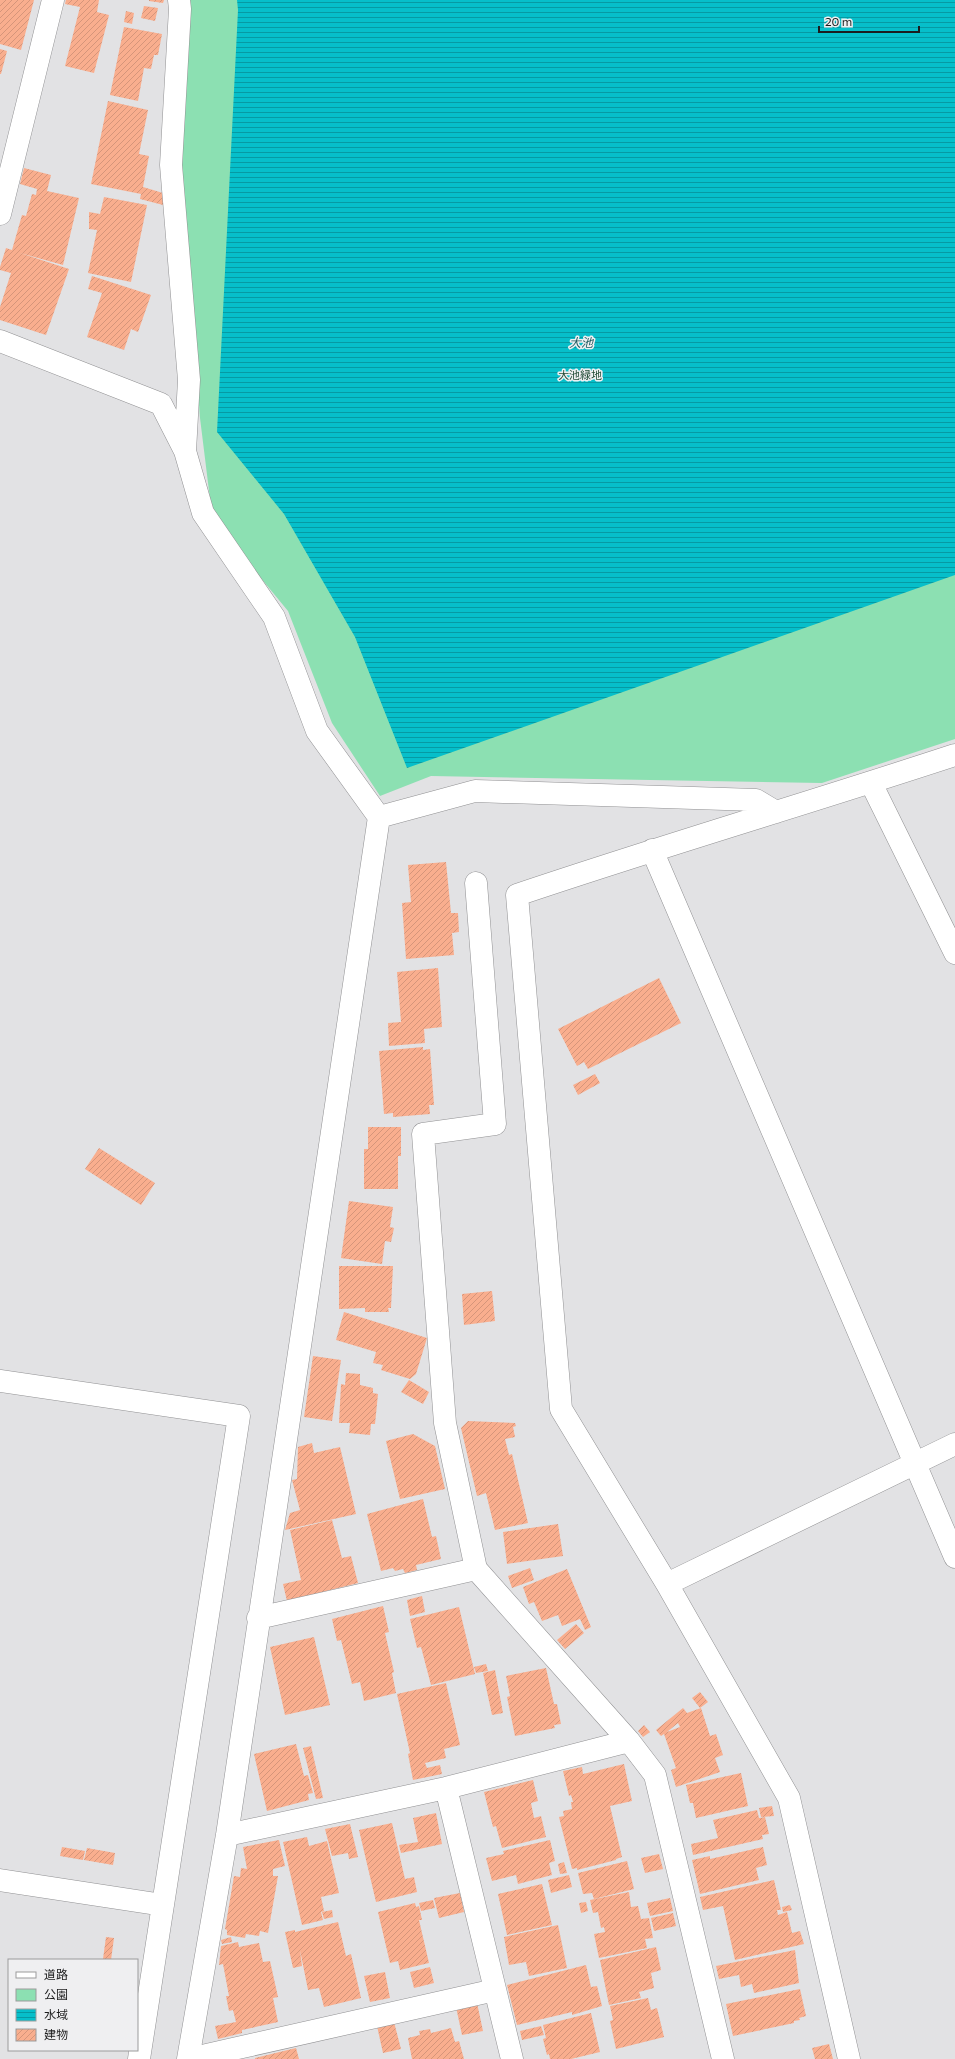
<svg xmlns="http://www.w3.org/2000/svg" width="955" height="2059" font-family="Commissioner,'Noto Sans JP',sans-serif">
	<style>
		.green { fill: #8ce0b2 }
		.water { fill: url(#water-rules) }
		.building { fill: url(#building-hatch); fill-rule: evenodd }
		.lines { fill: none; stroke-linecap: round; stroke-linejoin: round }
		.minor-casing { stroke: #919193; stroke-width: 23 }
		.minor { stroke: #fff; stroke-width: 22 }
		.labels { text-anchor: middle; stroke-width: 3; stroke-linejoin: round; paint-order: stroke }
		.park-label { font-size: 11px; fill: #204b35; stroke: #efeff1 }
		.water-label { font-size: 12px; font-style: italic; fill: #1e5b60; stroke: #efeff1 }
	</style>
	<defs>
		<pattern id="water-rules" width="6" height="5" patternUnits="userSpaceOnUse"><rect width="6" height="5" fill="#06bfca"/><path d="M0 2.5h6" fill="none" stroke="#069aa3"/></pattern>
		<pattern id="building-hatch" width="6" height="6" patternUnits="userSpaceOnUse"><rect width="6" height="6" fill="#f9ae8e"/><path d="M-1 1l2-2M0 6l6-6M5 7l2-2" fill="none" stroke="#d5957a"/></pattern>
	</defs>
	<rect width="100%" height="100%" fill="#e2e2e4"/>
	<path class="green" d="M189 0H955V739L822 783 431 776 380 796 332 723 288 611 246 560 211 507 200 418 180 163Z"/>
	<path class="water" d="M237 0H955V575L407 768 355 637 284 514 217 432 238 10Z"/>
	<path class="building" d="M0 0H34L21 50 0 44Z
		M66 0H99L97 12 109 15 94 73 65 66 80 7 65 4Z
		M149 0H164L163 3 149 1Z
		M144 6 158 8 155 21 141 18Z
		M126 11 134 13 132 24 124 22Z
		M124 27 162 34 158 55H154L151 69 144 68 138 101 110 95Z
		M0 49 7 51 1 74H0Z
		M108 101 148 110 139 154 149 156 143 187 163 193V205L140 199 141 194 91 184Z
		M24 168 51 175 47 191 79 198 63 265 20 253 69 269 46 335 0 320V307L11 273 0 270V267L6 248 12 250 22 215 26 216 32 194 36 195 37 189 20 184Z
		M104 197 147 205 131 282 88 273 97 230 89 229V212L100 214Z
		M92 276 151 295 138 332 131 329 124 350 87 337 102 293 88 289Z
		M446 862 451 913H458L459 932 452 933 454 955 406 959 402 903 411 902 408 865Z
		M438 968 442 1027 424 1029 425 1043 389 1046 388 1023 401 1022 397 972Z
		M659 978 681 1023 588 1069 584 1062 577 1066 558 1029Z
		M423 1047V1050L430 1049 434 1105H429L430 1114 393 1117V1113L384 1114 379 1051Z
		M595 1074 600 1083 578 1095 573 1085Z
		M368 1127H401V1156H398V1189H364V1149H368Z
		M99 1148 155 1183 141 1205 85 1169Z
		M349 1201 393 1207 390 1227 394 1228 391 1242 385 1241 382 1264 341 1258Z
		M339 1266H393L391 1308H388L389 1312H365V1308L339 1309Z
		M492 1291 495 1321 464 1325 462 1294Z
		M344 1312 427 1338 416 1374 410 1379 381 1370 383 1365 373 1363 376 1352 336 1340Z
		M313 1356 341 1360 332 1421 304 1417Z
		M346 1373 360 1374V1385L373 1388V1393L378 1394 375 1424H371L370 1435 349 1433 350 1423H339L341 1384 345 1385Z
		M409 1380 429 1392 423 1404 401 1392Z
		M468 1421 515 1423 516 1426 513 1427 515 1437 505 1439 509 1455 512 1454 528 1523 495 1530 486 1493 477 1496 461 1428Z
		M413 1434 435 1446 445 1489 400 1499 386 1441Z
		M312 1443 314 1453 340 1447 356 1514 285 1530 290 1513 300 1510 292 1480 297 1479 298 1447Z
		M423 1499 432 1537 436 1536 441 1559 416 1565 417 1570 405 1573 403 1569 395 1571 393 1568 381 1571 367 1514Z
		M332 1520 342 1558 351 1556 358 1583 287 1601 283 1584 301 1580 290 1530Z
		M558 1524 563 1556 507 1564 503 1532Z
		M530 1568 534 1580 512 1588 508 1576Z
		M567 1569 591 1627 585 1630 580 1619 562 1626 558 1615 542 1621 534 1602 529 1604 523 1587Z
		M422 1596 425 1612 410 1616 407 1600Z
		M383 1606 389 1632 385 1633 394 1672 392 1673 396 1693 364 1701 360 1682 352 1684 341 1640 337 1641 332 1619Z
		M459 1607 475 1674 431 1685 421 1647 417 1648 410 1619Z
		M576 1624 584 1633 565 1649 557 1640Z
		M314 1637 330 1705 285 1715 270 1647Z
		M486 1664 488 1671 476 1673 474 1667Z
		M546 1668 554 1704H557L561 1724 554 1725 555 1728 515 1736 507 1697 510 1696 506 1676Z
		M495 1670 503 1713 492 1715 483 1673Z
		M446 1683 460 1745 444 1749 446 1758 425 1763 427 1768 440 1765 442 1774 413 1780 408 1754 410 1753 397 1694Z
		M700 1692 708 1702 700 1708 692 1698Z
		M683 1708 687 1713 701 1708 710 1736 716 1734 723 1755 715 1758 720 1772 676 1787 671 1770 676 1768 664 1734 661 1736 656 1730ZM678 1723 680 1727 667 1732Z
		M644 1725 650 1732 643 1737 638 1731Z
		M296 1744 304 1776 308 1775 313 1793 308 1794 309 1800 267 1811 254 1754Z
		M311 1746 323 1798 316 1799 303 1748Z
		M624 1764 632 1801 610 1806 622 1857 616 1859V1860L577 1870V1868L572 1869 559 1817 564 1816 563 1811 572 1809 571 1802H573L571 1795 569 1796 563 1771 582 1767 583 1774Z
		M741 1773 748 1806 696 1818 693 1803H690L686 1785Z
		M533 1780 538 1801 531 1803 534 1818 541 1816 546 1837 502 1848 496 1826 493 1827 484 1792Z
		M772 1806 774 1816 761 1817 759 1808Z
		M757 1810 759 1818 765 1817 769 1834 762 1835 763 1839 693 1855 691 1844 718 1838 713 1820Z
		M436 1813 442 1844 401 1853 399 1845 418 1842 413 1818Z
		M392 1823 405 1879 414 1877 417 1892 376 1902 359 1830Z
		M350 1824 358 1857 349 1859 348 1853 332 1856 325 1829Z
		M307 1837 309 1846 327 1841 339 1893 321 1897 324 1911 321 1912 323 1920 302 1925 283 1842Z
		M279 1840 285 1866 273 1869V1876H278L268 1933 260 1931 259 1936 246 1934 245 1938 227 1935V1930L225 1929 234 1876 240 1877 241 1868 247 1869 243 1847Z
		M550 1840 555 1861 549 1863 552 1875 518 1884 516 1875 492 1881 486 1858 504 1854 503 1851Z
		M62 1847 85 1851 83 1860 60 1856Z
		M763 1847 767 1865 756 1868 759 1880 700 1894 692 1860 710 1856V1859Z
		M87 1848 115 1853 113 1865 84 1860Z
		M659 1854 663 1869 645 1873 641 1858Z
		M627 1861 634 1889 594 1899 592 1893 583 1894 578 1873Z
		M564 1862 567 1873 560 1874 558 1864Z
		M569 1875 572 1887 551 1893 548 1880Z
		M774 1880 781 1910H777L778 1915 787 1912 792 1933 800 1931 804 1944 735 1960 723 1906 703 1910 700 1897Z
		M542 1884 552 1925 507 1935 498 1894Z
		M629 1892 631 1907 638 1906 641 1919 649 1918 653 1938 645 1939 647 1948 599 1958 594 1934 605 1932 604 1927 601 1928 598 1912 593 1913 590 1900Z
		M460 1893 464 1912 439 1918 434 1898Z
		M670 1898 673 1911 650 1916 647 1903Z
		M433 1900 435 1908 421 1911 419 1903Z
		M586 1902 588 1911 581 1913 579 1903Z
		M415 1903 416 1907 419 1906 422 1920H419L429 1963 400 1970 398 1961 390 1963 378 1912Z
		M790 1905 792 1910 783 1912 782 1907Z
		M332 1910 333 1917 324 1919 322 1912Z
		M673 1913 676 1926 654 1931 651 1918Z
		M338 1922 346 1956 351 1954 361 1998 324 2007 319 1988 308 1990 300 1950 302 1966 293 1968 285 1932 295 1930V1932Z
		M558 1925 567 1968 529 1976 526 1962 509 1965 504 1937Z
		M106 1937 114 1938 111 1960 103 1959Z
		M231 1937 232 1942 222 1944 221 1940Z
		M238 1942 239 1947 259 1943 263 1962 270 1961 278 1997 273 1998 278 2022 242 2030V2033L218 2039 215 2026 236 2022 233 2010 229 2011 226 1996H229L223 1964 219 1965 221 1946Z
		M656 1947 661 1970 651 1973 654 1988 639 1992 641 1998 609 2005 600 1960Z
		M795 1950 799 1983 754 1993 752 1984 741 1987 739 1975 719 1979 716 1966Z
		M586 1965 591 1987 597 1986 602 2006 572 2015V2012L517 2025 507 1985Z
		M430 1967 434 1983 414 1988 410 1972Z
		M385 1972 390 1998 370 2002 364 1976Z
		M800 1989 806 2016 799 2018 800 2020 794 2021V2023L733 2036 726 2004Z
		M648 1998 651 2010 657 2008 664 2037 616 2049 610 2021 613 2020 610 2006Z
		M477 2003 483 2031 462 2035 456 2007Z
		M591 2013 600 2052 571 2059H550L549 2054 547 2055 543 2039 546 2038 543 2025Z
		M394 2022 401 2049 383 2053 377 2026Z
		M541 2026 544 2035 522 2040 520 2031Z
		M451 2028 455 2042 459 2041 464 2059H412L408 2038 420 2035 419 2031 430 2029 431 2033Z
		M829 2044 833 2059H815L812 2048Z
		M296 2048 299 2059H255V2058Z"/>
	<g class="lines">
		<g class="minor-casing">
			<path id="minor" d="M179 0 180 9 171 165 189 380 185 451
				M0 214 53 0
				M0 341 161 404 185 451 203 513 274 617 317 731 379 817 227 1835 188 2059
				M871 783 955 953
				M379 817 475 791 756 800 776 812
				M652 850 955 1557
				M476 883 495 1124 423 1134 445 1423 476 1569 629 1741 655 1775 723 2059
				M0 1381 239 1416 139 2059
				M667 1584 955 1444
				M258 1618 476 1569
				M446 1788 512 2059
				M227 1835 446 1788 629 1741
				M0 1880 163 1905
				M189 2059 495 1990
				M849 2059 789 1798 667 1584 561 1409 517 895C662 846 809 803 955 755"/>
		</g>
		<use href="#minor" class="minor"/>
	</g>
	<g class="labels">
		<g class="park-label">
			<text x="580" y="379">大池緑地</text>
		</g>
		<g class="water-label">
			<text x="581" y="347">大池</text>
		</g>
	</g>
	<rect x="8" y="1959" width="130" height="92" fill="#efeff1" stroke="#9b9b9c"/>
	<rect x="16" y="1972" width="20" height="6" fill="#ffffff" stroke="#9b9b9c"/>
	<text x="44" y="1979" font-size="12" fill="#1c1c1d">道路</text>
	<rect x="16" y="1989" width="20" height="12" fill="#8ce0b2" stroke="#9b9b9c"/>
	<text x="44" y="1999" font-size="12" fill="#1c1c1d">公園</text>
	<rect x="16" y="2009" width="20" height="12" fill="url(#water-rules)" stroke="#9b9b9c"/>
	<text x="44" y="2019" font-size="12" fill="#1c1c1d">水域</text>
	<rect x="16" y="2029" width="20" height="12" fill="url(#building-hatch)" stroke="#9b9b9c"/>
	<text x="44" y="2039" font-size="12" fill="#1c1c1d">建物</text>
	<path d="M819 26v6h100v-6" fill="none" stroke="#1c1c1d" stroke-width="2"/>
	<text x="825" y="26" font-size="12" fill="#1c1c1d" stroke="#efeff1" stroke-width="3" paint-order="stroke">20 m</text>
</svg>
